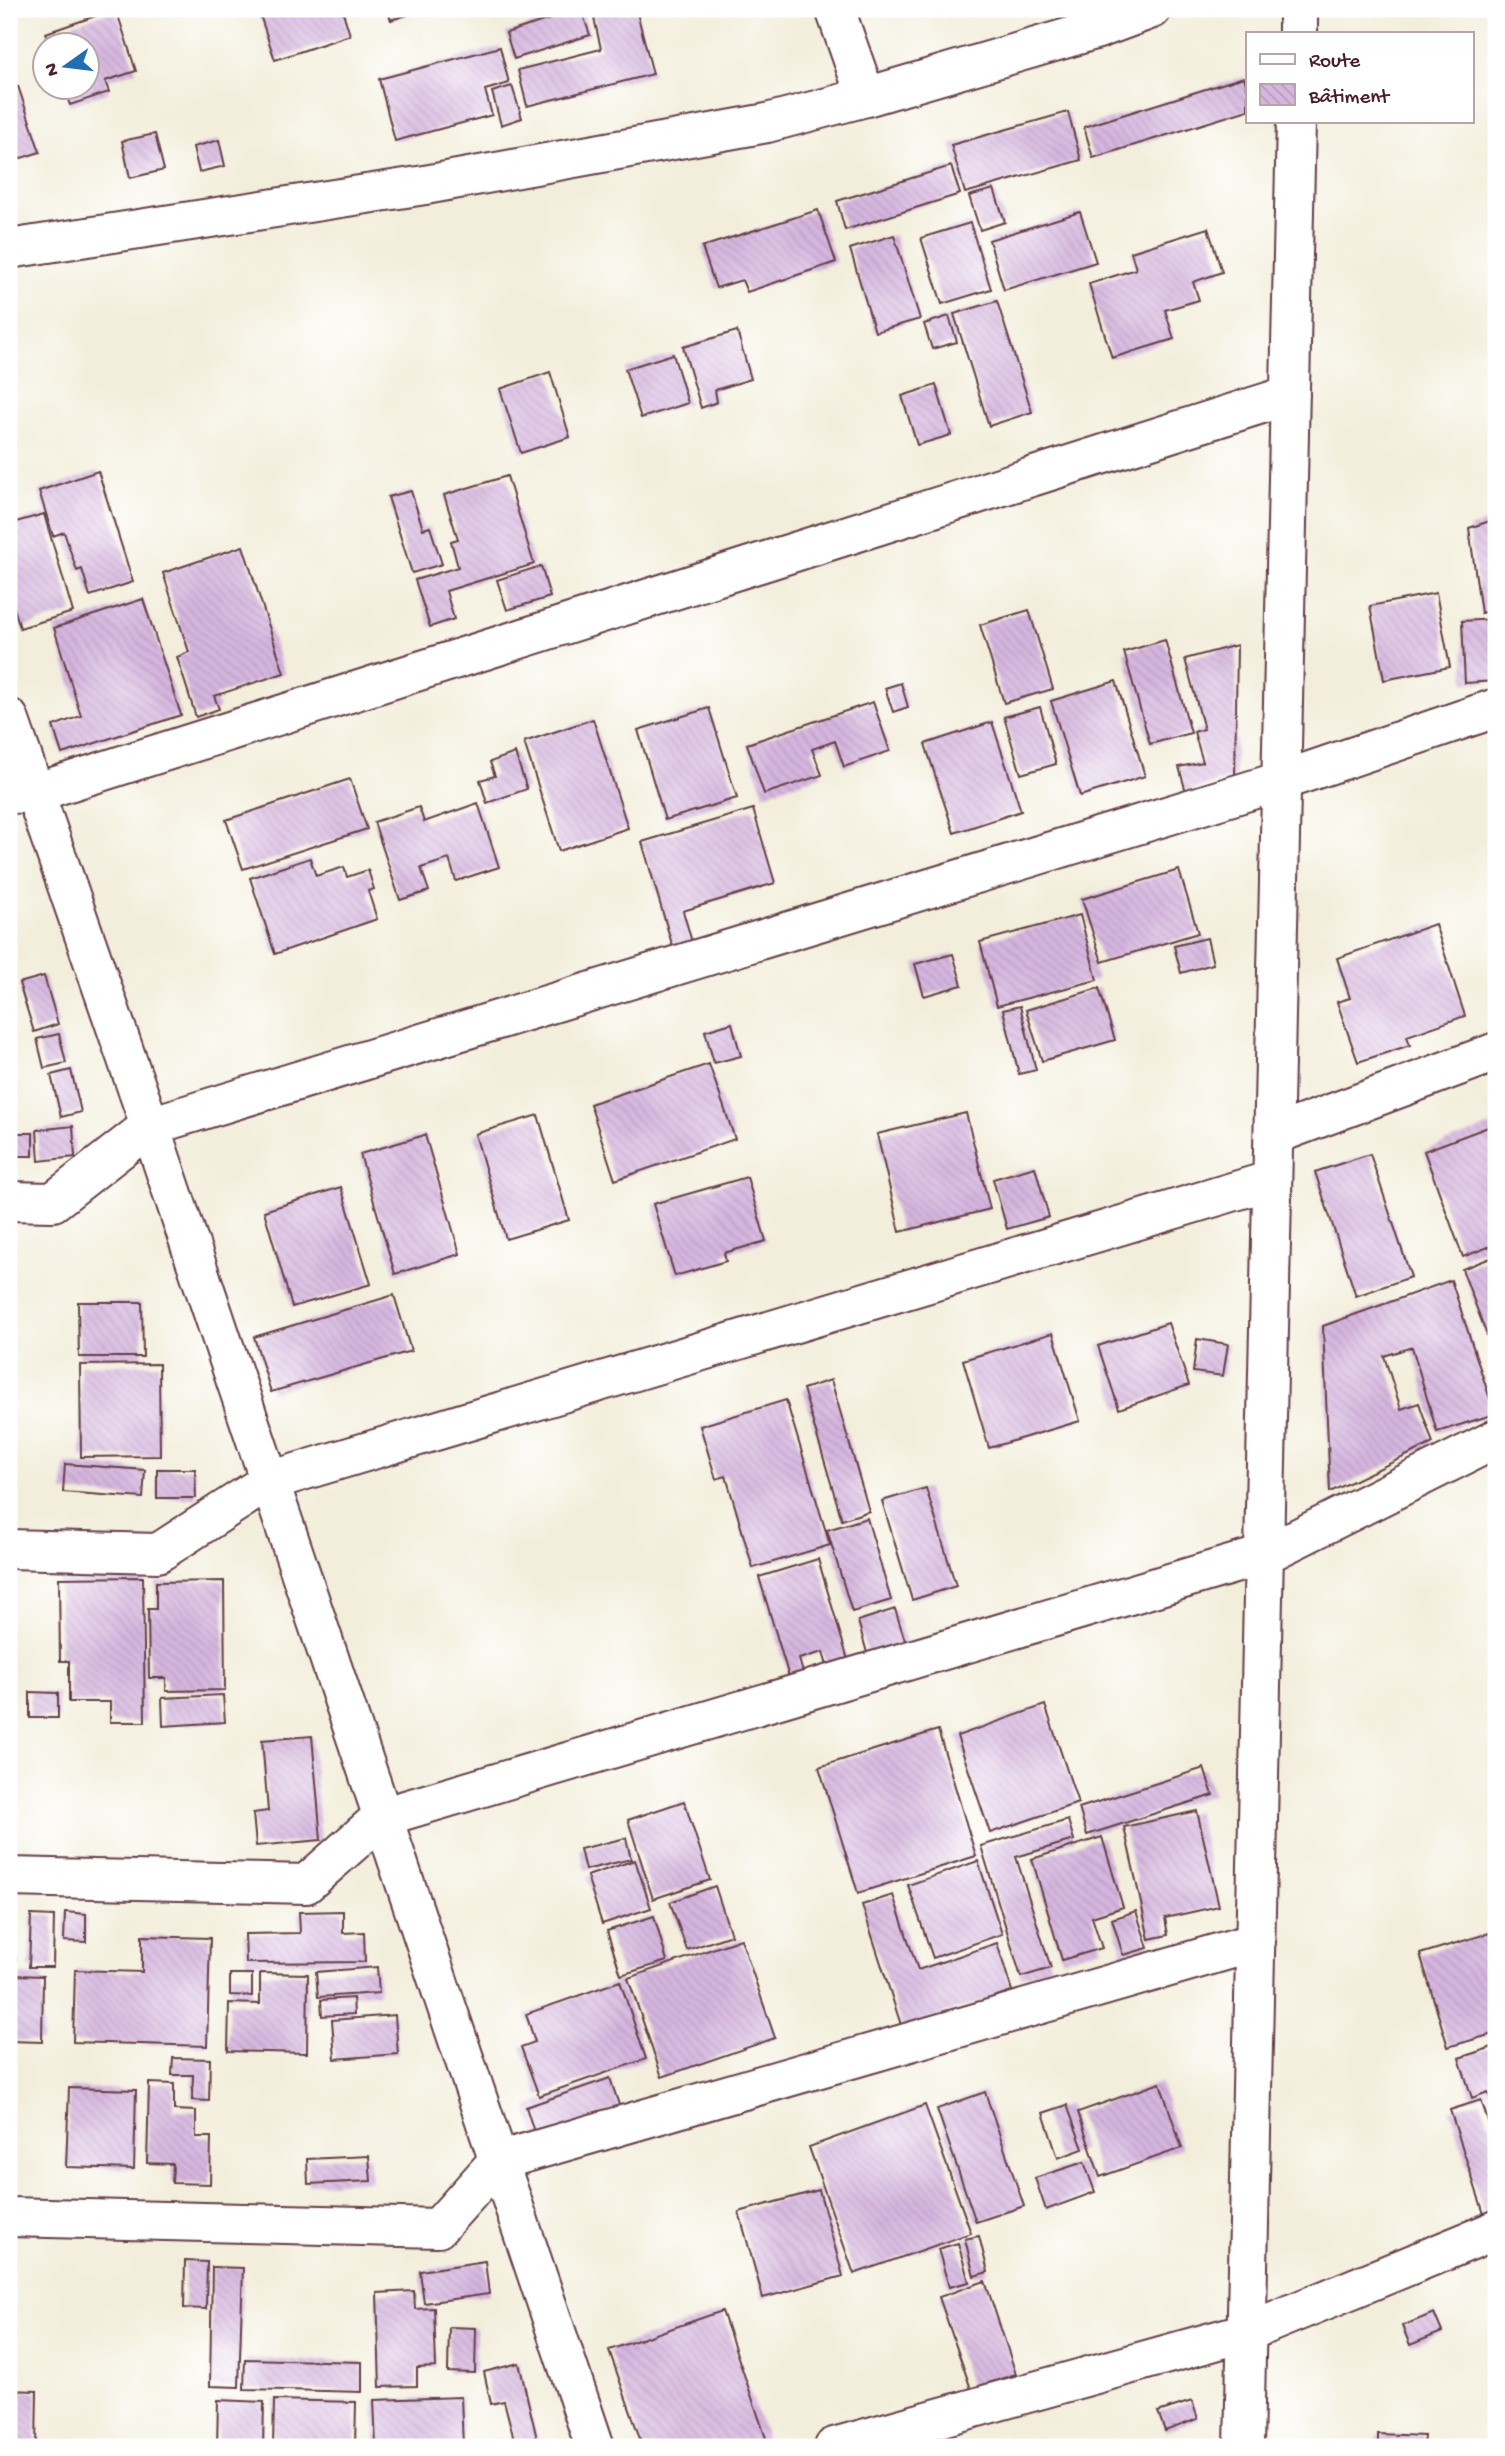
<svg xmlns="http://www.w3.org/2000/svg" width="1505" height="2456" font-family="'Gochi Hand',sans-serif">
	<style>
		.building { fill: url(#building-back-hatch) }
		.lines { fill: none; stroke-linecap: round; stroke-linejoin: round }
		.minor-casing { stroke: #633e45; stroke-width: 42 }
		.major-casing { stroke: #633e45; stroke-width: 42 }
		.minor { stroke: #fff; stroke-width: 38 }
		.major { stroke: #fff; stroke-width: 38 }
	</style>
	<defs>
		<pattern id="building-back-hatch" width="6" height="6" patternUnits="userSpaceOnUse" patternTransform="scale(1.75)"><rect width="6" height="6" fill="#d6b6df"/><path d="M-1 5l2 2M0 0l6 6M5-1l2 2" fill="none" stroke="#b99cc0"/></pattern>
	</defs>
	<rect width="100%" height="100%" fill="#fff"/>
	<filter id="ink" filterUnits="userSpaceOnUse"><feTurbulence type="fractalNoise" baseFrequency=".0143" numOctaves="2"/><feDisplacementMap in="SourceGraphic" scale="14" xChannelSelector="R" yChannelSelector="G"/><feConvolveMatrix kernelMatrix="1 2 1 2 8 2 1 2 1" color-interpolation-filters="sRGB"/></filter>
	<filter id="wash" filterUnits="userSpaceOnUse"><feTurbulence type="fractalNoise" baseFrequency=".00686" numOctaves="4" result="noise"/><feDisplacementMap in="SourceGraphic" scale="28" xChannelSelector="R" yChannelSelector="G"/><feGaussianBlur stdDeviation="1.57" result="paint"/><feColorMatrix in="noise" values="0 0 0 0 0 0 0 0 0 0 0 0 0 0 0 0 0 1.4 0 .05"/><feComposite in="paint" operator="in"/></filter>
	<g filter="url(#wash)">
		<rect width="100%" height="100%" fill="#f3eedb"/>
		<g id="blocks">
			<path class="building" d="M116 9 136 71 105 81 109 92 70 105 64 88H88V46H50L46 33Z
				M258 9H342L350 35 275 60Z
				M387 9H426L391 20Z
				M581 9 590 35 514 59 506 33Z
				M592 9H636L653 74 527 106 518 70 601 49Z
				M500 47 509 83 485 90 492 115 395 141 379 79Z
				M1244 77 1248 91V110L1093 158 1084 127Z
				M18 86 40 152 9 162V89Z
				M512 86 522 118 501 125 492 92Z
				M1068 112 1081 160 965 193 951 145Z
				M155 134 164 170 130 178 122 141Z
				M219 140 225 166 199 172 193 147Z
				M951 166 960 194 845 230 837 201Z
				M994 189 1005 222 980 230 969 196Z
				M818 210 836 262 747 292 742 280 716 288 702 247Z
				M1080 212 1096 262 1004 290 989 240Z
				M970 223 991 289 942 304 921 238Z
				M1208 228 1222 272 1193 282 1199 300 1165 310 1174 339 1112 358 1089 284 1136 269 1131 252Z
				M894 235 920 319 875 332 850 249Z
				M997 301 1032 412 989 426 954 314Z
				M949 316 957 342 932 349 924 324Z
				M737 331 751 379 715 390 717 402 701 408 683 347Z
				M673 354 688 403 641 418 625 369Z
				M550 372 570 437 521 453 500 389Z
				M936 385 951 435 917 445 902 396Z
				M98 471 133 582 90 596 82 569 77 571 64 532 53 536 39 491Z
				M507 476 534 564 446 591 454 619 430 627 415 580 458 567 451 541 458 539 444 495Z
				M411 491 423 529 430 527 442 564 412 573 388 497Z
				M44 514 73 612 20 628 9 591V524Z
				M1496 519V609L1481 613 1469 528Z
				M243 546 284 673 214 696 219 709 196 717 177 657 189 652 163 573Z
				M541 566 550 597 507 610 497 580Z
				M1436 593 1450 667 1384 680 1370 606Z
				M143 599 181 715 62 754 53 726 81 716 54 628Z
				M1029 610 1053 689 1004 703 980 625Z
				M1496 619V681L1465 683 1462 621Z
				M1165 640 1191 733 1150 744 1124 652Z
				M1237 645 1235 777 1186 792 1179 767 1203 762 1194 732 1204 729 1185 659Z
				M1116 681 1145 776 1080 796 1051 701Z
				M901 683 908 707 893 712 885 688Z
				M873 702 890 751 844 767 835 741 812 749 822 775 764 794 747 744Z
				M1040 707 1056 764 1021 774 1004 717Z
				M709 708 737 798 665 820 638 730Z
				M593 719 628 828 559 851 524 742Z
				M992 722 1021 811 954 833 925 744Z
				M515 753 527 789 487 803 480 780 495 776 490 762Z
				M350 779 367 829 243 869 226 820Z
				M478 803 499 867 456 881 449 859 421 868 429 891 400 900 374 822 419 807 424 822Z
				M753 809 775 883 683 911 696 956 677 961 642 842Z
				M310 858 316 876 344 867 347 877 368 870 374 889 368 891 377 919 275 954 250 878Z
				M1179 870 1198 933 1102 962 1082 899Z
				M1080 915 1097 980 997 1006 980 942Z
				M1435 924 1465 1016 1407 1036 1410 1045 1358 1062 1337 1002 1350 998 1337 958Z
				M1207 938 1213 964 1181 973 1174 946Z
				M953 954 962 985 924 996 915 964Z
				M44 976 58 1024 34 1032 19 983Z
				M1099 988 1115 1040 1042 1061 1026 1010Z
				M1020 1006 1036 1070 1019 1074 1003 1010Z
				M732 1023 741 1056 714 1063 705 1031Z
				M59 1034 66 1063 44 1068 37 1039Z
				M709 1064 735 1139 615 1180 590 1104Z
				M71 1070 81 1112 61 1117 51 1075Z
				M966 1113 990 1209 900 1232 877 1134Z
				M538 1115 569 1220 506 1239 475 1134Z
				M1496 1124V1244L1463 1257 1424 1151Z
				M73 1126 75 1157 39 1161 37 1130Z
				M9 1133H33V1156H9Z
				M425 1135 460 1254 395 1274 360 1154Z
				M1370 1154 1411 1277 1356 1296 1315 1172Z
				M1035 1167 1049 1217 1007 1229 993 1179Z
				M747 1177 766 1241 724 1253 726 1261 675 1276 653 1204Z
				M341 1187 371 1284 292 1307 264 1211Z
				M1496 1256V1359L1462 1269Z
				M1451 1280 1495 1414 1437 1432 1412 1347 1384 1356 1401 1409 1419 1403 1433 1443 1330 1492 1323 1326Z
				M394 1295 411 1351 271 1392 254 1337Z
				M78 1302H142L143 1357H79Z
				M1168 1323 1189 1385 1119 1409 1098 1346Z
				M1053 1333 1080 1421 989 1448 963 1360Z
				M1197 1339 1228 1344 1223 1376 1193 1372Z
				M159 1364 160 1456 81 1457 80 1365Z
				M831 1380 869 1511 842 1520 803 1389Z
				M786 1400 830 1545 753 1568 726 1476 716 1479 700 1426Z
				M65 1464 145 1470 143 1498 63 1492Z
				M157 1469H195L196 1498H157Z
				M926 1488 956 1586 912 1600 882 1501Z
				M867 1518 891 1600 852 1612 827 1530Z
				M818 1559 851 1670 830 1676 823 1652 799 1659 806 1683 792 1687 759 1577Z
				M143 1577 145 1722H110V1702H69V1661H60L59 1578Z
				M224 1581 225 1690 166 1691V1678H149L148 1609H156V1582Z
				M895 1609 910 1656 871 1667 858 1621Z
				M30 1692 58 1693V1718H30Z
				M223 1695 225 1722 163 1726 162 1698Z
				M1045 1705 1078 1803 990 1833 957 1736Z
				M938 1730 976 1856 858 1893 819 1767Z
				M312 1736 321 1840 256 1846 253 1813 268 1811 262 1740Z
				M1204 1768 1213 1795 1087 1835 1079 1808Z
				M684 1801 710 1880 653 1899 628 1820Z
				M1197 1811 1219 1906 1165 1918 1168 1935 1149 1939 1124 1827Z
				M1068 1820 1074 1840 1016 1857 1051 1968 1021 1977 981 1846Z
				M1102 1837 1123 1907 1092 1917 1102 1948 1062 1960 1032 1859Z
				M626 1838 631 1859 585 1870 580 1849Z
				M635 1860 651 1908 602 1924 587 1876Z
				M978 1861 1002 1934 933 1958 908 1885Z
				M715 1886 731 1935 687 1950 670 1902Z
				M893 1895 918 1970 997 1943 1012 1991 902 2028 862 1905Z
				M343 1911V1933L364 1932 365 1962 246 1963 245 1934 300 1933 299 1912Z
				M1136 1911 1148 1948 1123 1955 1112 1919Z
				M65 1912 86 1914V1942L64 1941Z
				M31 1915 54 1916 53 1967H29Z
				M654 1916 667 1961 621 1975 607 1931Z
				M1496 1931V2033L1448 2047 1420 1954Z
				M142 1936 210 1938 207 2046 73 2042 75 1970 142 1972Z
				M741 1939 775 2038 662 2077 628 1978Z
				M9 1958H16V1975L43 1976 42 2042 9 2041Z
				M377 1967 379 1993 318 1997 316 1972Z
				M260 1973 308 1974 307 2053 228 2051 229 2003 260 2004Z
				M230 1974H252V1996L230 1995Z
				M620 1981 646 2059 539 2096 521 2047 535 2042 526 2014Z
				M353 1998 354 2014 322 2016 321 2000Z
				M395 2015 398 2054 335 2059 332 2020Z
				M1496 2046V2115L1488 2092 1472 2098 1459 2058Z
				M173 2058 210 2059 209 2101 192 2100 193 2075H172Z
				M610 2078 620 2108 536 2138 526 2107Z
				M149 2083 174 2084V2110L196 2111V2137H211L210 2184 172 2183 173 2164 147 2163Z
				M1160 2083 1182 2148 1100 2177 1078 2112Z
				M69 2088 136 2090 134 2169 66 2167Z
				M985 2092 1024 2206 976 2222 937 2109Z
				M1481 2100 1496 2145V2213L1485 2217 1450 2110Z
				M925 2105 971 2233 854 2274 809 2147Z
				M1067 2105 1083 2149 1058 2158 1043 2113Z
				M369 2156 371 2181 308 2184 307 2159Z
				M1084 2162 1095 2192 1046 2210 1035 2178Z
				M819 2190 843 2276 763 2298 739 2212Z
				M979 2236 988 2272 974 2276 965 2239Z
				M958 2243 969 2282 949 2287 938 2249Z
				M185 2261 207 2262 206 2309 184 2308Z
				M485 2261 489 2294 424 2303 420 2271Z
				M212 2267 243 2268 239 2387 210 2386Z
				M985 2281 1016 2374 971 2389 939 2297Z
				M414 2291 415 2309 434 2308 436 2367 417 2368V2386L380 2387 377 2293Z
				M722 2311 769 2447H643L609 2350Z
				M1434 2313 1442 2332 1410 2345 1402 2326Z
				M449 2327 476 2328 475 2373 448 2372Z
				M245 2359 362 2362V2392L244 2389Z
				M519 2363 539 2447H516L504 2401 491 2404 484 2372Z
				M9 2390 37 2391 36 2447H9Z
				M461 2397 463 2447H376L374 2400Z
				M218 2400 264 2402 263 2447H217Z
				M274 2400 356 2402 355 2447H273Z
				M1192 2401 1198 2419 1165 2431 1158 2412Z
				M1378 2434 1424 2436 1423 2447H1378Z"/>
		</g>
	</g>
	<g filter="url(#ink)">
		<use href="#blocks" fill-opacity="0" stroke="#633e45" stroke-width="2"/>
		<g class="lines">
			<g class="minor-casing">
				<path id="minor" d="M835 9 866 97
					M1298 33V9
					M9 718 150 1126 595 2447
					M10 794 34 793 1290 395
					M1274 1135 1496 1052
					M9 1201 53 1202 150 1126 1281 781 1496 708
					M9 1549 158 1553 269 1481 1272 1180
					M9 1877 306 1884 382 1817 1264 1555 1496 1439
					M9 2217 438 2228 498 2161 1256 1942
					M834 2447 1247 2332 1496 2230
					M1244 2447 1296 121"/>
			</g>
			<g class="major-casing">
				<path id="major" d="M9 249 425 185 767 123 866 97 1098 29 1152 9"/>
			</g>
			<use href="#minor" class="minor"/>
			<use href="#major" class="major"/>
		</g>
	</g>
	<rect width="1505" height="2456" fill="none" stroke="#fff" stroke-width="35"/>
	<rect x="1246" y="32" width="228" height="91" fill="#ffffff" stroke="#b7a5aa" stroke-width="2"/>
	<rect x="1260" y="54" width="35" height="10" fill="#ffffff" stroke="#b7a5aa" stroke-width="2"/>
	<text x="1309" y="66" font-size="21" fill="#4a1f2b">Route</text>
	<rect x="1260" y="84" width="35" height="21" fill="url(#building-back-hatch)" stroke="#b7a5aa" stroke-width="2"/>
	<text x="1309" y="102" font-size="21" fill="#4a1f2b">Bâtiment</text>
	<g transform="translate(66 66) rotate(256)"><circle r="33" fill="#ffffff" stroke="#b7a5aa" stroke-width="2"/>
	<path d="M0-5L12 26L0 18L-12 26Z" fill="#1f6fb2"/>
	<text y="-10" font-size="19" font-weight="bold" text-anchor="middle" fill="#4a1f2b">N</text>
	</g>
</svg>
